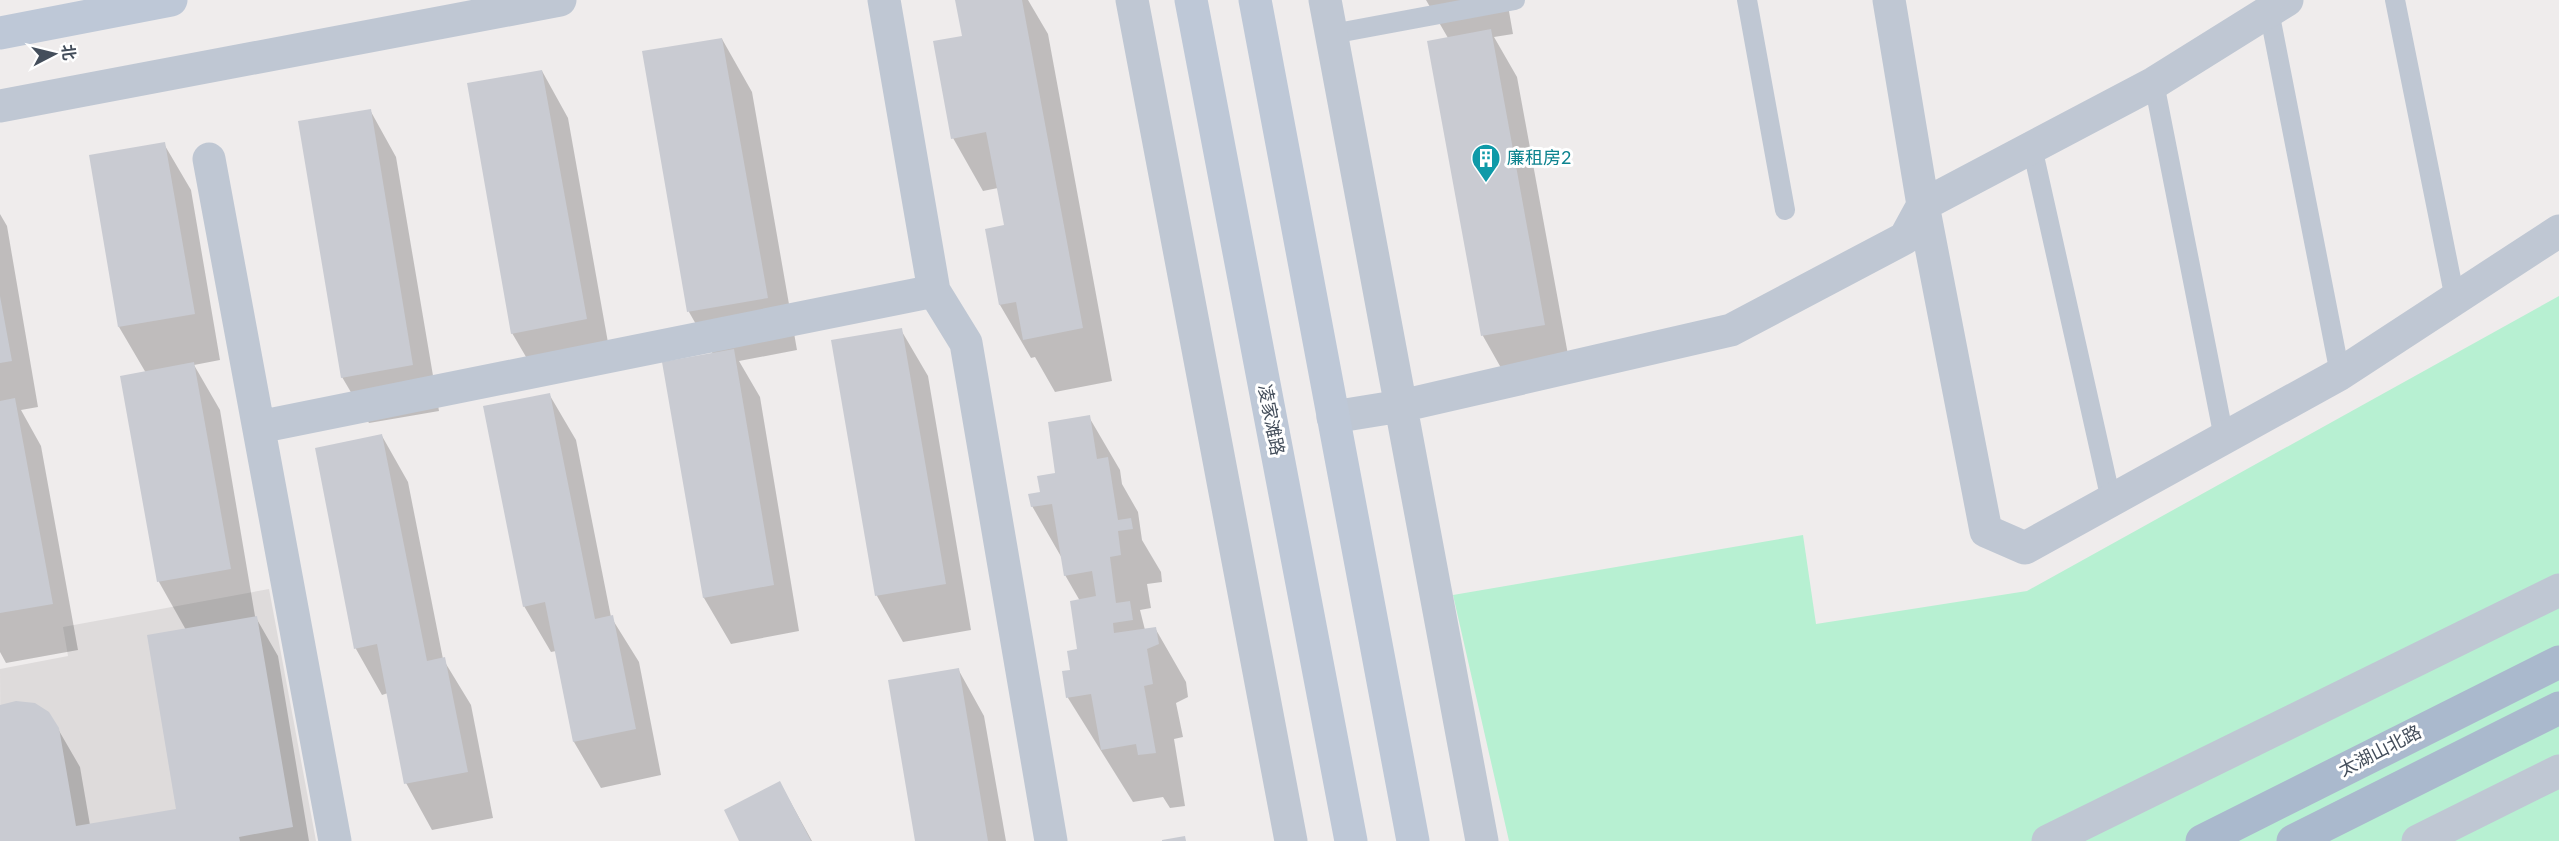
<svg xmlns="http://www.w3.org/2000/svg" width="2559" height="841" font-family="Lato,'Noto Sans SC',sans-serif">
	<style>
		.education { fill: #dedbdb }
		.green { fill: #b7f0d2 }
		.shadow { fill: #0003 }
		.building { fill: #c9cbd2 }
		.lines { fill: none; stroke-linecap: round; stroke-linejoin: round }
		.lane { stroke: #bfc7d3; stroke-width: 20 }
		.street { stroke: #bfc7d3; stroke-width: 33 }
		.secondary { stroke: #bec8d7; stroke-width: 33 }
		.primary { stroke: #aab9cd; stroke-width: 33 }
		.labels { text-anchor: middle; stroke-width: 6; stroke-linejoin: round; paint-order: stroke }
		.culture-label { font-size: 18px; fill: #0d838f; stroke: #fff; text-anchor: start }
		.street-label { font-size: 18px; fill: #444e5b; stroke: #fff }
	</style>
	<rect width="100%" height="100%" fill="#efecec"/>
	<path class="education" d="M269 589 316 841H1L0 669 68 656 63 627Z"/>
	<path class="green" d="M2559 296V841H1509L1453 595 1803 535 1816 624 2027 591Z"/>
	<path class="shadow" d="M956 0H1028L1048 34 1112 381 1055 392 1035 357 1031 358 1000 305 1006 226 998 188 983 191 953 138 963 37Z
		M1426 0H1507L1513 34 1494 37 1517 77 1571 371 1509 382 1483 336 1429 42 1448 38Z
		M722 39 752 92 797 350 739 361 760 397 799 631 731 644 704 598 713 354 689 312Z
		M542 71 568 118 612 365 539 379 512 333Z
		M370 110 396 157 439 411 369 423 342 377Z
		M164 144 191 190 220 360 194 365 220 410 255 616 278 656 309 841H0V707L58 729 80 767 90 825 178 810 186 630 159 582 122 377 146 373 119 327Z
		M0 214 7 226 38 407 21 410 41 446 78 650 6 663 0 652Z
		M901 330 928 376 971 630 903 642 877 596 833 341Z
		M549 394 576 440 611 617 639 662 661 775 601 788 574 742 556 651 551 652 524 606Z
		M1089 417 1120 470 1122 484 1138 512 1142 540 1161 572 1162 582 1147 584 1151 608 1140 610 1145 630 1155 628 1186 682 1188 697 1176 703 1183 737 1174 739 1185 806 1170 808 1163 797 1133 802 1068 698 1064 673 1072 671 1079 651 1080 601 1065 575 1063 560 1032 506 1057 474Z
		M382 436 408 482 443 659 471 705 493 818 432 830 406 783 388 693 382 695 356 649 316 449Z
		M958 669 984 716 1006 841H917Z
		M780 783 812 841H741Z"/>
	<path class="building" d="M955 0H1022L1083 328 1023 340 1016 302 999 305 985 229 1004 225 986 132 951 139 933 41 962 36Z
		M1491 29 1545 325 1481 336 1427 41Z
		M722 38 768 298 687 312 642 51Z
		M542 70 587 319 511 334 467 83Z
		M371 109 413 365 341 378 298 121Z
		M165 142 195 314 118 327 89 155Z
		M0 296 12 361 0 363Z
		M902 328 946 584 875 596 831 340Z
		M734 349 774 585 703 598 662 362Z
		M194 362 231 569 157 582 120 376Z
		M550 393 595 619 613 615 636 729 573 742 545 602 523 607 483 406Z
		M15 398 53 604 0 613V401Z
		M1090 415 1097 459 1108 457 1118 520 1131 518 1133 529 1118 531 1121 555 1110 557 1116 603 1130 601 1133 620 1113 623 1114 633 1156 627 1159 644 1147 649 1153 684 1144 686 1156 753 1138 755 1136 744 1101 750 1091 694 1066 698 1062 671 1070 670 1067 651 1077 649 1070 601 1096 596 1092 571 1064 576 1052 504 1031 507 1028 494 1040 492 1037 476 1055 473 1048 422Z
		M382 434 427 661 445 657 468 772 404 784 377 644 354 649 315 448Z
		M257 616 293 827 239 837 240 841H0V705L16 701 35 703 49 712 59 728 76 826 176 809 147 635Z
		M959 668 988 841H915L888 680Z
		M780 781 811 841H739L724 810Z
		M1185 836 1186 841H1162V840Z"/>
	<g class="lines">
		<path class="lane" d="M1747 0 1785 210
			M2395 0 2455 299
			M2269 11 2340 374
			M1332 34 1515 0
			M2154 83 2224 438
			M2032 147 2111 500"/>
		<path class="street" d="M884 0 934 291 966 343 1051 841
			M1132 0 1291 841
			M1325 0 1482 841
			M1889 0 1923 205 1986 531 2025 548 2340 374 2559 231
			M0 106 560 0
			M209 159 335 841
			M1333 417 1401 406 1731 330 1905 238 1923 205 2154 83 2287 0
			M259 427 934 291
			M2048 841 2559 590
			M2418 841 2559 771"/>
		<path class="secondary" d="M1191 0 1351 841
			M1255 0 1413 841
			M0 33 171 0"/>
		<path class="primary" d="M2202 841 2559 662
			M2293 841 2559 708"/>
	</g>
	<defs>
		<g id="building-pin" transform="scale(1.5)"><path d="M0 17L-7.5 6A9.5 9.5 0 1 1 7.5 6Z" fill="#0f9aa8" stroke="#fff"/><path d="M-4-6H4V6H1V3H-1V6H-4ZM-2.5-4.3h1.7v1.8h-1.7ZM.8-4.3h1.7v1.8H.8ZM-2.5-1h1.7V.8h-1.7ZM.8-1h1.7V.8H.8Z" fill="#fff"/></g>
	</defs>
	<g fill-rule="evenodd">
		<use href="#building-pin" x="1486" y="158"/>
	</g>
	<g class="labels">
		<g class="culture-label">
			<text x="1507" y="164">廉租房2</text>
		</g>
		<g class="street-label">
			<text transform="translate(1271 420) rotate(79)" y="6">凌家滩路</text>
			<text transform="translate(2380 751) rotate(-27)" y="6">太湖山北路</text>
		</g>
	</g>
	<g transform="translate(54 54) rotate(83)" stroke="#ffffff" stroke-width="4.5" paint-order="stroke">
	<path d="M0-4.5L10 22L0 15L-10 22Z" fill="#444e5b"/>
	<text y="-9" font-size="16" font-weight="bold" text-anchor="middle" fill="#444e5b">北</text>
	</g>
</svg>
